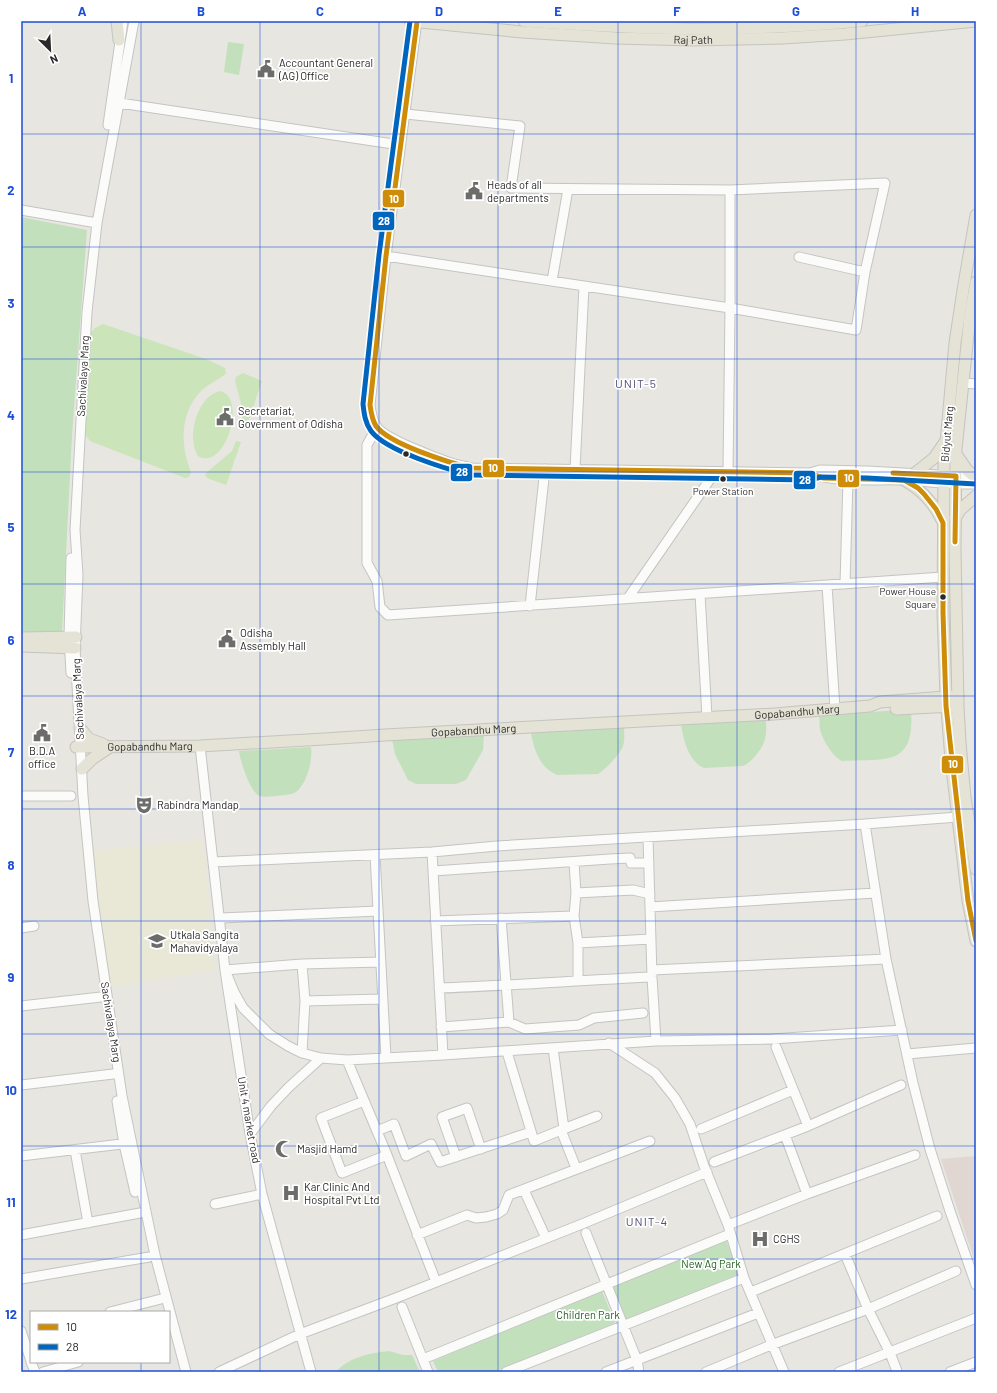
<svg xmlns="http://www.w3.org/2000/svg" width="997" height="1393" font-family="Barlow,sans-serif">
	<style>
		.education { fill: #e9e7d6 }
		.medical { fill: #e0d7d2 }
		.green { fill: #c3e0bc }
		.pitch { fill: #cbe4ba }
		.lines { fill: none; stroke-linecap: round; stroke-linejoin: round }
		.minor-casing { stroke: #c5c4c4; stroke-width: 11 }
		.major-casing { stroke: #c4c4c1; stroke-width: 13 }
		.minor { stroke: #fbfbfa; stroke-width: 9 }
		.major { stroke: #e4e3d5; stroke-width: 11 }
		.bus-1-casing { stroke: #fff; stroke-width: 8 }
		.bus-2-casing { stroke: #fff; stroke-width: 8 }
		.bus-1 { stroke: #ce8d08; stroke-width: 5 }
		.bus-2 { stroke: #0065bd; stroke-width: 5 }
		.grid { fill: none; stroke: #1d4ed8; stroke-width: 1; stroke-opacity: 0.55 }
		.bus-dot { fill: #2a2a2a; stroke: #fff; stroke-width: 1.5 }
		.labels { text-anchor: middle; stroke-width: 3.5; stroke-linejoin: round; paint-order: stroke }
		.bus-label { font-size: 10px; fill: #2a2a2a; stroke: #fff }
		.street-label { font-size: 11px; fill: #2a2a2a; stroke: #fff }
		.poi-label { font-size: 11px; fill: #2a2a2a; stroke: #fff; text-anchor: start }
		.park-label { font-size: 11px; fill: #215f22; stroke: #fff }
		.neighbourhood-label { font-size: 12px; letter-spacing: 1px; fill: #504f76; stroke: #fff }
		.line-badge { stroke: #fff; stroke-width: 1.5 }
		.badge-label { font-size: 11px; text-anchor: middle; font-weight: bold; fill: #fff }
		.neatline { fill: none; stroke: #1d4ed8; stroke-width: 1.5 }
		.grid-label { font-size: 13px; text-anchor: middle; font-weight: bold; fill: #1d4ed8 }
	</style>
	<rect width="100%" height="100%" fill="#e7e6e0"/>
	<path class="education" d="M203 840 215 970 107 987 96 911 92 851Z"/>
	<path class="medical" d="M976 1156V1258L974 1259 941 1159Z"/>
	<path class="green" d="M228 42 244 44 239 75 224 72Z
		M21 217 87 230 72 436 62 632H21Z
		M911 709C915 768 887 758 842 761 832 756 822 739 820 729 819 725 820 720 819 716Z
		M766 719C766 725 767 732 765 739 763 748 751 763 743 766L704 768C688 761 683 739 681 724Z
		M624 727C624 733 625 740 623 746 620 754 606 769 598 774L557 775C540 768 534 750 531 733Z
		M484 734 483 750 466 780 456 784H416L408 780 395 754 392 739Z
		M311 747C313 761 306 789 292 794 283 795 267 798 260 796 250 793 240 760 239 751Z
		M725 1237 739 1274 626 1320 610 1285Z
		M602 1291 615 1323 494 1372H438L433 1361Z
		M389 1351 403 1355H412L420 1372H336C349 1357 370 1353 389 1351Z"/>
	<path class="pitch" d="M103 324 206 359 225 368 226 373C223 377 207 385 201 391 185 407 181 430 185 452 186 459 189 466 191 473L189 477 185 478 90 441 85 434 89 334 95 328Z
		M243 373 262 381 246 428 240 427C245 410 239 397 235 381L236 377Z
		M220 391C248 397 225 472 198 456 186 438 197 396 220 391Z
		M236 441 241 442 226 485 207 478 205 474 232 451Z"/>
	<g class="lines">
		<g class="minor-casing">
			<path id="minor" d="M134 21 97 223 87 312 75 530 78 575 75 648 83 796 93 901 122 1096 155 1255 186 1372
				M417 21 386 256 370 405C371 412 372 420 376 426 383 438 434 457 448 462 456 465 464 466 472 468L810 473 820 470 867 471 976 477
				M113 102 400 145
				M406 114 520 126 511 188 730 190 885 183 865 272 856 330 730 308 728 471
				M108 125 123 21
				M21 210 97 223
				M386 256 730 308V190
				M799 257 865 272
				M552 281 568 189
				M963 383 976 384
				M377 427 367 445V563L377 581 380 607 388 615 827 585
				M575 469 584 286
				M810 473C836 483 874 479 902 480 927 481 951 485 976 484
				M845 584 848 479 846 474
				M700 594 707 717
				M628 598 715 472
				M530 606 545 469
				M71 673 69 637 71 558
				M835 709 827 585 943 577
				M200 746 213 862 432 852 497 846 865 824 958 817
				M21 796H71
				M865 824 886 959 913 1083 930 1149 950 1211 976 1285
				M648 837 652 977 656 1041
				M432 852 443 1055
				M375 855 386 1057
				M213 862 225 970 250 1134 262 1194 311 1372
				M574 862 576 893 574 916 578 943V980
				M433 871 610 859 630 858 631 863H649
				M576 893 633 890 650 894
				M650 907 875 893
				M220 918 378 911
				M501 918 509 1022
				M435 921 574 916
				M21 928 34 926
				M578 943 651 939
				M381 962 302 964 225 970 234 992 243 1008 269 1034 288 1046 302 1053 321 1058 347 1060 443 1055 656 1041 772 1039 902 1030
				M302 964 305 1001
				M652 970 886 959
				M439 988C510 986 581 980 652 977
				M21 1006 101 997
				M441 1027 509 1022 525 1029 579 1025 594 1018 643 1013
				M609 1043 655 1073 675 1098 690 1124 704 1166 728 1225 744 1278 784 1372
				M776 1047 808 1126
				M553 1048 564 1129
				M507 1052 534 1141 561 1130 576 1168
				M302 1053 305 1001 382 999
				M907 1054 976 1048
				M347 1060 387 1155 436 1282
				M21 1085 113 1074
				M117 1101 124 1144 135 1192
				M364 1101 321 1118 342 1173 387 1155
				M701 1129 793 1090
				M561 1130 597 1116
				M377 1131 394 1124 406 1156 431 1144 440 1162 531 1132
				M250 1134 271 1106 289 1087 321 1058
				M785 1135 807 1194
				M75 1150 88 1223
				M21 1156 130 1143
				M456 1157 442 1117 467 1108 481 1149
				M714 1162 808 1126 901 1085
				M524 1190 546 1238
				M215 1204 262 1194
				M728 1225 807 1194 915 1155
				M586 1233 637 1360 639 1372
				M21 1235 140 1213
				M417 1235 467 1215 476 1218 486 1217 497 1214 503 1210 509 1195 650 1141
				M845 1254 868 1309 890 1353 897 1371
				M21 1279 149 1257
				M751 1292 937 1216
				M402 1307 428 1372
				M110 1312 161 1299
				M21 1331 31 1361
				M423 1359 730 1234
				M31 1362 35 1372
				M43 1372 78 1362
				M219 1372 300 1334 396 1298 582 1224 707 1172
				M506 1372 744 1278
				M606 1372 758 1313
				M706 1372 771 1345 868 1309 956 1271
				M839 1372 976 1318
				M950 1372 976 1362"/>
		</g>
		<g class="major-casing">
			<g id="major">
				<path d="M117 21 119 40"/>
				<path id="s1" d="M410 21 522 32 615 38 693 40 783 38 845 34 976 21"/>
				<path d="M524 21C580 25 636 28 692 29 748 29 806 26 862 21"/>
				<path d="M976 215 963 290 955 343 944 464 943 613 946 697 951 760 968 901 976 941"/>
				<path d="M976 282 970 316 956 449 955 549 958 706 960 743 965 797 976 869"/>
				<path d="M956 454 967 470 975 477"/>
				<path d="M914 474 934 458 945 442"/>
				<path d="M904 480C922 490 933 502 942 520"/>
				<path d="M955 518 961 509 976 496"/>
				<path d="M21 638 76 637"/>
				<path d="M21 646 75 648"/>
				<path d="M896 709 953 706"/>
				<path d="M80 728 89 739 103 744"/>
				<path id="s2" d="M76 747 200 746 324 739 385 735 774 714 870 706 880 702 958 696"/>
				<path d="M82 769 92 759 110 747"/>
			</g>
		</g>
		<use href="#minor" class="minor"/>
		<use href="#major" class="major"/>
		<g class="bus-1-casing">
			<path id="bus-1" d="M417 22 386 256 370 405C371 412 372 420 376 426 389 444 450 463 472 468L810 473 823 478 904 480 918 488 924 494 936 509 943 523V613L946 706 968 901 976 941
				M893 473 956 476 955 542"/>
		</g>
		<g class="bus-2-casing">
			<path id="bus-2" d="M410 21 379 255 363 404C364 413 365 423 371 431 386 451 446 469 471 475L810 480 821 477 867 478 976 484"/>
		</g>
		<use href="#bus-1" class="bus-1"/>
		<use href="#bus-2" class="bus-2"/>
	</g>
	<path class="grid" d="M141 21V1312M260 21V1372M379 21V1372M498 21V1372M618 21V1372M737 21V1372M856 21V1372M21 134H976M21 247H976M21 359H976M21 472H976M21 584H976M21 696H976M21 809H976M21 921H976M21 1034H976M21 1146H976M21 1259H976M141 1362V1372"/>
	<defs>
		<g id="civic-bare" transform="scale(1.38)"><path d="M-.6-6.5H3V-4.5H.6V-3L4-1V1h2V6H-6V1h2V-1L-.6-3ZM-1.2 2.5V6h2.4V2.5Z" fill="#6c6c6a" stroke="#fff" stroke-width="2.5" paint-order="stroke"/></g>
		<g id="theatre-bare" transform="scale(1.38)"><path d="M-5-5.5Q0-4 5-5.5V0Q5 5 0 6Q-5 5-5 0ZM-3.3-2.5H-1v1.5H-3.3ZM1-2.5H3.3v1.5H1ZM-2.8 1Q0 5.5 2.8 1Z" fill="#6c6c6a" stroke="#fff" stroke-width="2.5" paint-order="stroke"/></g>
		<g id="university-bare" transform="scale(1.38)"><path d="M0-5L7-2L0 1L-7-2ZM-4 1L0 2.5L4 1V4Q0 6-4 4Z" fill="#6c6c6a" stroke="#fff" stroke-width="2.5" paint-order="stroke"/></g>
		<g id="mosque-bare" transform="scale(1.38)"><path d="M3.5-4.9A6 6 0 1 0 3.5 4.9A5 5 0 1 1 3.5-4.9Z" fill="#6c6c6a" stroke="#fff" stroke-width="2.5" paint-order="stroke"/></g>
		<g id="hospital-bare" transform="scale(1.38)"><path d="M-5-5h3v3.5h4V-5h3V5h-3V1.5h-4V5h-3Z" fill="#6c6c6a" stroke="#fff" stroke-width="2.5" paint-order="stroke"/></g>
	</defs>
	<g fill-rule="evenodd">
		<use href="#civic-bare" x="266" y="69"/>
		<use href="#civic-bare" x="474" y="191"/>
		<use href="#civic-bare" x="225" y="417"/>
		<use href="#civic-bare" x="227" y="639"/>
		<use href="#civic-bare" x="42" y="733"/>
		<use href="#theatre-bare" x="144" y="805"/>
		<use href="#university-bare" x="157" y="941"/>
		<use href="#mosque-bare" x="284" y="1149"/>
		<use href="#hospital-bare" x="291" y="1193"/>
		<use href="#hospital-bare" x="760" y="1239"/>
	</g>
	<g class="bus-dot">
		<circle cx="406" cy="454" r="3.5"/>
		<circle cx="723" cy="479" r="3.5"/>
		<circle cx="943" cy="597" r="3.5"/>
	</g>
	<g class="labels">
		<g class="bus-label">
			<text x="723" y="495">Power Station</text>
			<text x="936" y="595" text-anchor="end">Power House<tspan x="936" dy="13">Square</tspan></text>
		</g>
		<g class="street-label">
			<text dy="4" stroke="none"><textPath href="#s1" startOffset="284">Raj Path</textPath></text>
			<text transform="translate(83 376) rotate(-87)" y="4">Sachivalaya Marg</text>
			<text transform="translate(947 434) rotate(-85)" y="4">Bidyut Marg</text>
			<text transform="translate(78 699) rotate(-93)" y="4">Sachivalaya Marg</text>
			<text dy="4" stroke="none"><textPath href="#s2" startOffset="722">Gopabandhu Marg</textPath></text>
			<text dy="4" stroke="none"><textPath href="#s2" startOffset="398">Gopabandhu Marg</textPath></text>
			<text dy="4" stroke="none"><textPath href="#s2" startOffset="74">Gopabandhu Marg</textPath></text>
			<text transform="translate(111 1022) rotate(81)" y="4">Sachivalaya Marg</text>
			<text transform="translate(249 1120) rotate(80)" y="4">Unit 4 market road</text>
		</g>
		<g class="poi-label">
			<text x="279" y="67">Accountant General<tspan x="279" dy="13">(AG) Office</tspan></text>
			<text x="487" y="189">Heads of all<tspan x="487" dy="13">departments</tspan></text>
			<text x="238" y="415">Secretariat,<tspan x="238" dy="13">Government of Odisha</tspan></text>
			<text x="240" y="637">Odisha<tspan x="240" dy="13">Assembly Hall</tspan></text>
			<text x="42" y="755" text-anchor="middle">B.D.A<tspan x="42" dy="13">office</tspan></text>
			<text x="157" y="809">Rabindra Mandap</text>
			<text x="170" y="939">Utkala Sangita<tspan x="170" dy="13">Mahavidyalaya</tspan></text>
			<text x="297" y="1153">Masjid Hamd</text>
			<text x="304" y="1191">Kar Clinic And<tspan x="304" dy="13">Hospital Pvt Ltd</tspan></text>
			<text x="773" y="1243">CGHS</text>
		</g>
		<g class="park-label">
			<text x="711" y="1268">New Ag Park</text>
			<text x="588" y="1319">Children Park</text>
		</g>
		<g class="neighbourhood-label">
			<text x="636" y="388">UNIT-5</text>
			<text x="647" y="1226">UNIT-4</text>
		</g>
	</g>
	<g class="line-badge">
		<rect x="382" y="189" width="23" height="19" rx="4" fill="#ce8d08"/>
		<rect x="372" y="211" width="23" height="20" rx="4" fill="#0065bd"/>
		<rect x="482" y="459" width="23" height="19" rx="4" fill="#ce8d08"/>
		<rect x="450" y="463" width="23" height="19" rx="4" fill="#0065bd"/>
		<rect x="837" y="469" width="23" height="19" rx="4" fill="#ce8d08"/>
		<rect x="793" y="470" width="23" height="20" rx="4" fill="#0065bd"/>
		<rect x="941" y="755" width="23" height="19" rx="4" fill="#ce8d08"/>
	</g>
	<g class="badge-label">
		<text x="394" y="203">10</text>
		<text x="384" y="225">28</text>
		<text x="493" y="472">10</text>
		<text x="462" y="476">28</text>
		<text x="849" y="482">10</text>
		<text x="805" y="484">28</text>
		<text x="953" y="768">10</text>
	</g>
	<rect width="997" height="1393" fill="none" stroke="#ffffff" stroke-width="44"/>
	<rect x="30" y="1311" width="140" height="52" fill="#ffffff" stroke="#aaaaaa"/>
	<rect x="38" y="1324" width="20" height="6" fill="#ce8d08" stroke="#aaaaaa"/>
	<text x="66" y="1331" font-size="12" fill="#2a2a2a">10</text>
	<rect x="38" y="1344" width="20" height="6" fill="#0065bd" stroke="#aaaaaa"/>
	<text x="66" y="1351" font-size="12" fill="#2a2a2a">28</text>
	<g transform="translate(50 50) rotate(156)" stroke="#ffffff" stroke-width="3" paint-order="stroke">
	<path d="M0-3L7 15L0 10L-7 15Z" fill="#2a2a2a"/>
	<text y="-6" font-size="11" font-weight="bold" text-anchor="middle" fill="#2a2a2a">N</text>
	</g>
	<rect x="22" y="22" width="953" height="1349" class="neatline"/>
	<g class="grid-label">
		<text x="82" y="16">A</text>
		<text x="201" y="16">B</text>
		<text x="320" y="16">C</text>
		<text x="439" y="16">D</text>
		<text x="558" y="16">E</text>
		<text x="677" y="16">F</text>
		<text x="796" y="16">G</text>
		<text x="915" y="16">H</text>
		<text x="11" y="83">1</text>
		<text x="11" y="195">2</text>
		<text x="11" y="308">3</text>
		<text x="11" y="420">4</text>
		<text x="11" y="532">5</text>
		<text x="11" y="645">6</text>
		<text x="11" y="757">7</text>
		<text x="11" y="870">8</text>
		<text x="11" y="982">9</text>
		<text x="11" y="1095">10</text>
		<text x="11" y="1207">11</text>
		<text x="11" y="1319">12</text>
	</g>
</svg>
